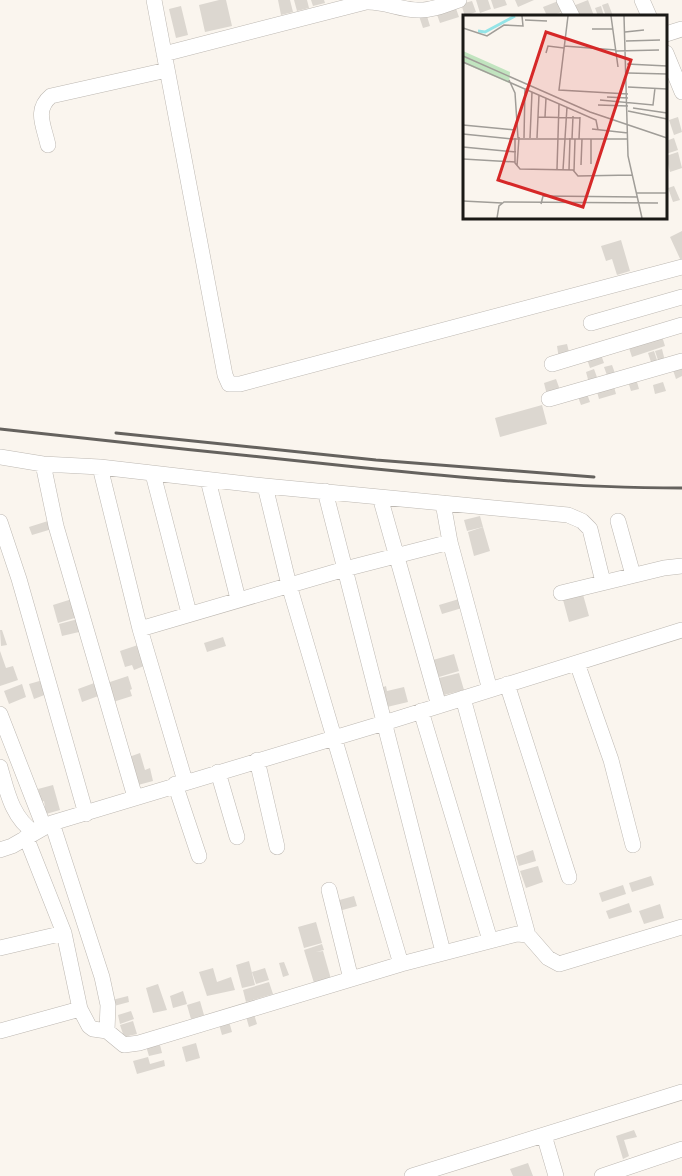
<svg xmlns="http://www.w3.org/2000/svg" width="682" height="1176" font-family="'Titillium Web',sans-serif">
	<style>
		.building { fill: #dcd7d0 }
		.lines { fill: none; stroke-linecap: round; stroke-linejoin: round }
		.minor-casing { stroke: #bdb8b2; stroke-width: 16 }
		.minor { stroke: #fff; stroke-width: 15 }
		.rail { stroke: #65625e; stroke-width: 3 }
		.inset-river { fill: none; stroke: #94e4e7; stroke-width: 3 }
		.inset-road { fill: none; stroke: #a09d98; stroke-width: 1.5 }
		.view { fill: #d62828; fill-opacity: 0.15; stroke: #d62828; stroke-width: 3 }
		.inset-edge { fill: none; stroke: #1a1916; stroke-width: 3 }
	</style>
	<rect width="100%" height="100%" fill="#faf5ee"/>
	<path class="building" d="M219 0H226L232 26 205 32 199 5Z
		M278 0H290L293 12 281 15Z
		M294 0H307L309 8 297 11Z
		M311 0H324L325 3 313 6Z
		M476 0H488L491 9 480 13Z
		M491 0H505L507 5 494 9Z
		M515 0H534L518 7Z
		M561 0 565 10 555 15 566 11 568 16H547L543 7Z
		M588 0 594 16H577L573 6Z
		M472 1 476 12 465 16 461 4Z
		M454 3 459 17 440 23 435 9Z
		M608 3 613 16H606L602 5Z
		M181 6 188 35 176 38 169 9Z
		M601 6 604 16H598L595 8Z
		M426 13 430 26 423 28 419 16Z
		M678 117 682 132 674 135 669 120Z
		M674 138 678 150 666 154V141Z
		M678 152 682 168 670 172 666 156Z
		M674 186 680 200 673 202 668 188Z
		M682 231V263L670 237Z
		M621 240 630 271 617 275 612 259 606 261 601 246Z
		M661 333 665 346 632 357 628 345Z
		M567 344 570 356 559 359 557 346Z
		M662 349 665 361 659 363 655 351Z
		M654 351 658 363 652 365 648 353Z
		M600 352 604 363 590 368 586 356Z
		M682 363V376L676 379 672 367Z
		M612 365 616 376 608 378 604 367Z
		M594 369 598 380 589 383 586 372Z
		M635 375 639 389 631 391 627 378Z
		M556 379 560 390 547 395 544 383Z
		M663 382 666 391 655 394 653 385Z
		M613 383 616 394 599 399 596 388Z
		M586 391 590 402 581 405 577 394Z
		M542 405 547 424 500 437 495 418Z
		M480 516 483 527 467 531 464 520Z
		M48 521 52 529 32 535 29 527Z
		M483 527 490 551 474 556 468 532Z
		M582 591 589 616 569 622 562 596Z
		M72 599 78 617 58 623 53 605Z
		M459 599 462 608 442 614 439 605Z
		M78 619 81 630 79 632 62 636 59 624Z
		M0 630H2L7 645 1 646Z
		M223 637 226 646 207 652 204 643Z
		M138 645 144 666 134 670 132 665 125 667 120 651Z
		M0 651 6 668 13 666 18 680 0 686Z
		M454 654 459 671 439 677 433 660Z
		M459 673 464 690 444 695 439 678Z
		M128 676 132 689 130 690 132 696 113 702 107 683Z
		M43 680 47 694 34 699 29 684Z
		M97 682 101 695 82 702 78 689Z
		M22 684 26 697 9 704 4 691Z
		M386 686 387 691 404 687 408 702 387 707 381 688Z
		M140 753 145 770 150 768 153 781 138 785 129 757Z
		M53 785 60 810 46 814 44 801 41 802 38 789Z
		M533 850 536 861 519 866 516 856Z
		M538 866 543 882 526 888 520 871Z
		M651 876 654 885 632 892 629 883Z
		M623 885 626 894 602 902 599 893Z
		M354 896 357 906 339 911 336 901Z
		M629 903 632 912 609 919 606 911Z
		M660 904 664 918 644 924 639 911Z
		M316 922 322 943 304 948 298 927Z
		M322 944 324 950 316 952 323 951 331 979 314 983 304 950Z
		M249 961 255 985 242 988 236 965Z
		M284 962 289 975 283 977 279 963Z
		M213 968 217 982 231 977 235 990 207 996 199 972Z
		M265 968 269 980 256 984 252 972Z
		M269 982 273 994 246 1002 243 990Z
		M158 984 167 1010 153 1013 146 988Z
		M183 991 187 1004 173 1008 170 996Z
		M128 996 129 1002 114 1006 112 1000Z
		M200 1001 204 1015 191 1019 187 1005Z
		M131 1011 134 1019 120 1024 118 1015Z
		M253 1011 257 1024 249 1027 245 1013Z
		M228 1018 232 1032 222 1035 218 1021Z
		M133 1021 137 1034 124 1037 120 1025Z
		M156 1040 157 1046 160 1045 162 1053 149 1056 145 1043Z
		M196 1043 200 1058 186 1062 182 1047Z
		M148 1057 150 1064 164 1060 165 1066 137 1074 133 1061Z
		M634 1130 637 1137 624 1140 629 1156 623 1159 616 1136Z
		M528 1163 533 1176H513L510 1169Z"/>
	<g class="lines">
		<g class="minor-casing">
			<path id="minor" d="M154 0 225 375 229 384H240L682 267
				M564 0 572 16
				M642 0 649 16
				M666 34 682 29
				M666 53 682 92
				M164 54 366 2C384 1 400 10 418 10 432 11 446 4 459 0
				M48 145C44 126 34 110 51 96L167 70
				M591 323 682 297
				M552 364 682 325
				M549 399 682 361
				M0 457 43 464 100 467 265 486 568 515 582 521 590 529 603 582
				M43 464 56 526 135 797
				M100 467 140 629 185 781
				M153 474 189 613
				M208 480 238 599
				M265 486 289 585 401 964
				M325 491 443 952
				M380 497 439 706
				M443 503 450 542 490 690
				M618 521 633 575
				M0 522 19 579 86 814
				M561 593 664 568 682 566
				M140 629 345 569 450 542
				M577 663 611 760 633 845
				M507 684 569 877
				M463 698 528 935
				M421 711 490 940
				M0 714 44 827
				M257 760 277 847
				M0 767C7 791 12 818 34 832
				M218 772 237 837
				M175 784 199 856
				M52 823 102 977 108 1005 107 1031
				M26 837 64 933 80 1009 89 1026 93 1029 107 1031 124 1045 139 1043 401 964 517 934 528 935 548 958 559 964 682 927
				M0 850 12 846 52 823 384 723 682 630
				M329 890 351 979
				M0 948 64 933
				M0 1031 80 1009
				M544 1135 556 1176
				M412 1176 682 1092
				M602 1176 682 1149"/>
		</g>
		<use href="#minor" class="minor"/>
		<path class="rail" d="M0 429C119 442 237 455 356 467 465 478 573 488 682 488
			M116 433 376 460 594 477"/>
	</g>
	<g transform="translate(463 15)">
		<rect width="204" height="204" fill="#faf5ee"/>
		<path d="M0 36 47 57 46 68 0 48Z" fill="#c1e4bf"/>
		<path class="inset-river" d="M15 16 22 17 52 1"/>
		<path class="inset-road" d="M105 1 96 75 165 79M148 1 155 52M161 1 165 141 179 203M62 5 84 6M0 13 24 21 41 10 60 11 59 1M129 14H150M162 17 181 15M163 26 197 25M101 31 153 35M153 36 196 35M83 38 85 31 101 33M0 41 127 97 204 123M0 47 133 105 135 115M164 49 204 51M165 58 204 59M46 65 52 78 55 123M165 72 204 74M144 82 165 83M137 85 190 90 192 73M135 90 165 91M170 93 204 98M165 96 204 104M75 102 117 103M82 102 83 83M0 110 52 115M129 114 165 118M0 119 49 124H165M52 123V148L57 154 110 155 115 161 169 160M61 123 62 73M67 123 69 77M74 123 76 80M109 124 110 101M116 124 117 102M0 132 53 137M0 144 52 147M128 149V124M118 150 119 124M54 151 56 122M94 154 96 89M100 155 104 92M106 155 107 123M111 156 112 124M174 178H204M0 186 39 188M78 189 80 181 175 182M34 203 36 191 41 187 195 188"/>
		<path class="view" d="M83 17 168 45 120 192 35 165Z"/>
		<rect width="204" height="204" class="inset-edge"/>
	</g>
</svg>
